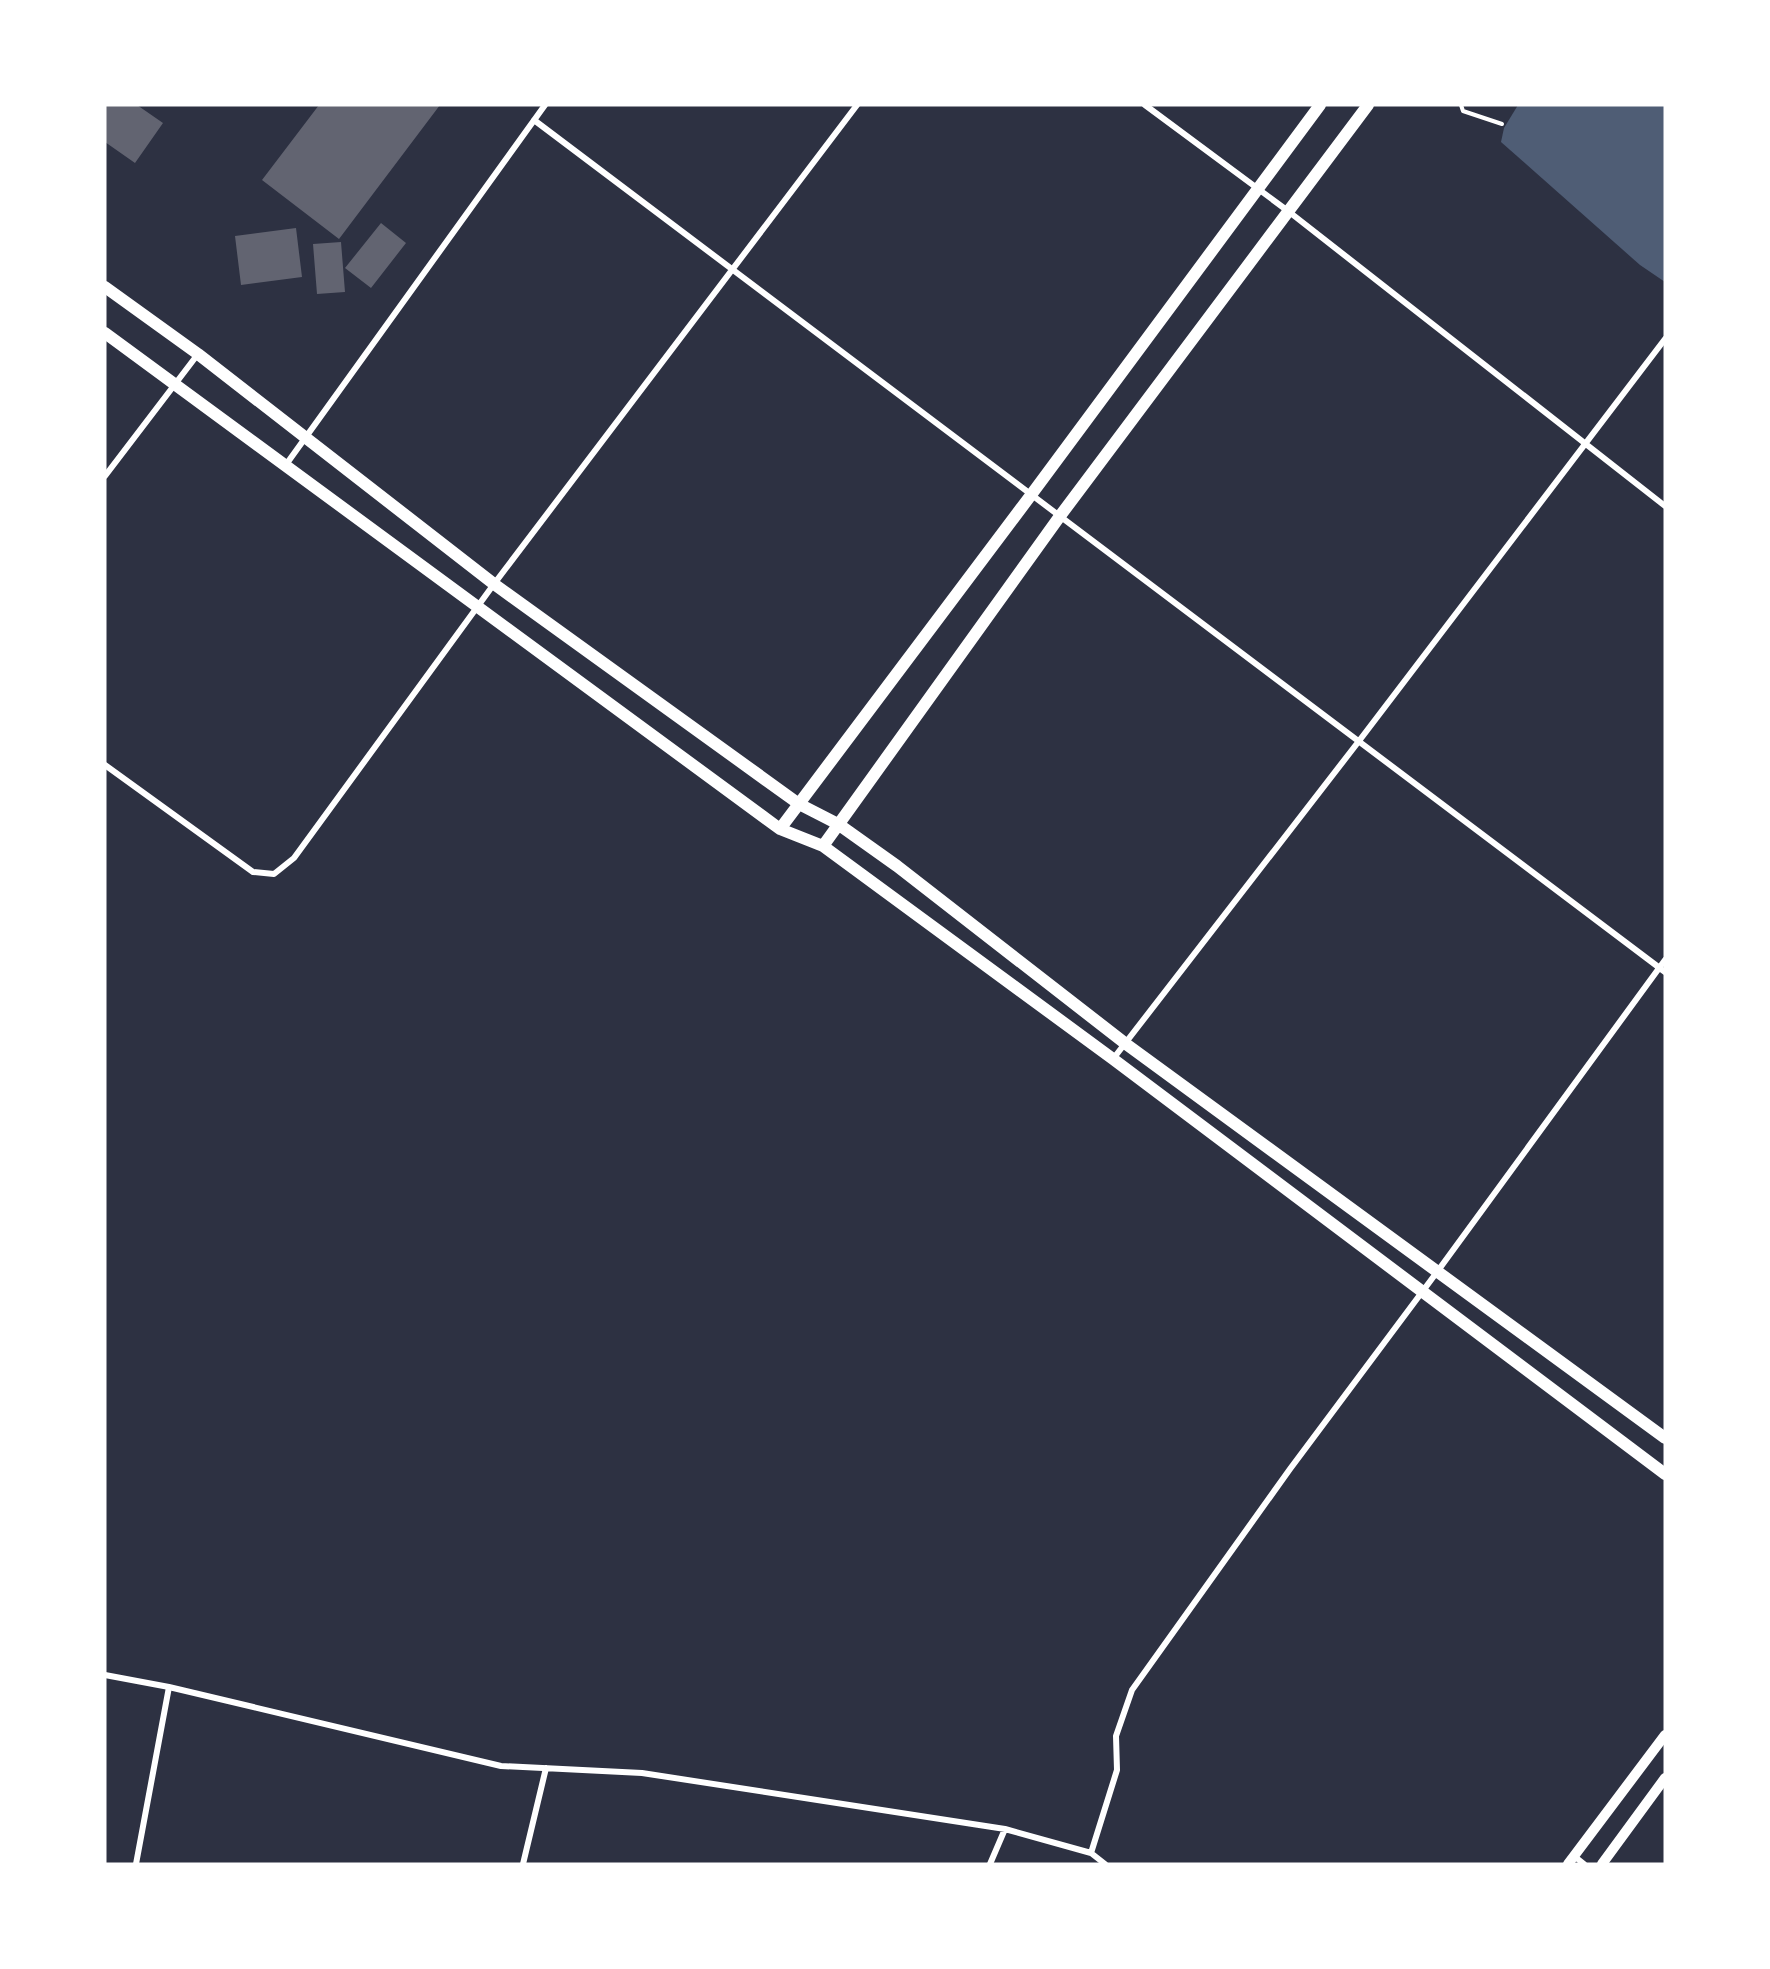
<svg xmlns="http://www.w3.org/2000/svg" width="1770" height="1969" font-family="Inter,sans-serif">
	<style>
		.water { fill: #4f5d75 }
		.building { fill: #626471 }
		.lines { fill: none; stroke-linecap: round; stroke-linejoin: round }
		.path { stroke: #fff; stroke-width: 4 }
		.minor { stroke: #fff; stroke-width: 6 }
		.tertiary { stroke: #fff; stroke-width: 10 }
		.secondary { stroke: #fff; stroke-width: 12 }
	</style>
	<rect width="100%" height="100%" fill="#2d3142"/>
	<path class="water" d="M1518 105H1665V282L1640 265 1501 142 1504 128Z"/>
	<path class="building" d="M105 105H137L163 123 135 163 105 142Z
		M319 105H440L339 239 262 180Z
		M381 223 406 243 371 288 345 268Z
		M296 228 302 277 241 285 235 236Z
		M341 242 345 292 317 294 313 244Z"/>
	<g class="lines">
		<path class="path" d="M1461 105 1463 111 1502 124"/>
		<path class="minor" d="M1145 105 1288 211 1665 506
			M534 120 1665 972
			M285 466 545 105
			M105 476 198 354
			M105 765 253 872 274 874 294 858 494 584 857 105
			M1113 1059 1359 741 1665 339
			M105 1675 169 1687 501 1766 642 1773 1005 1829 1091 1853 1105 1864
			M1091 1853 1117 1770 1116 1736 1132 1690 1290 1469 1437 1272 1665 960
			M1574 1856 1584 1864
			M136 1864 169 1687
			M523 1864 546 1768
			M990 1864 1005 1829"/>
		<path class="tertiary" d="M1568 1864 1665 1735
			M1602 1864 1665 1778"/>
		<path class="secondary" d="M105 287 198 354 494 584 799 804 838 824 897 866 1126 1044 1665 1438
			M105 333 780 829 823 846 1113 1059 1665 1474
			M780 829 1031 495 1320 105
			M823 846 1060 516 1368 105"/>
	</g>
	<rect width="1770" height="1969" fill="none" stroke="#ffffff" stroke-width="213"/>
</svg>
